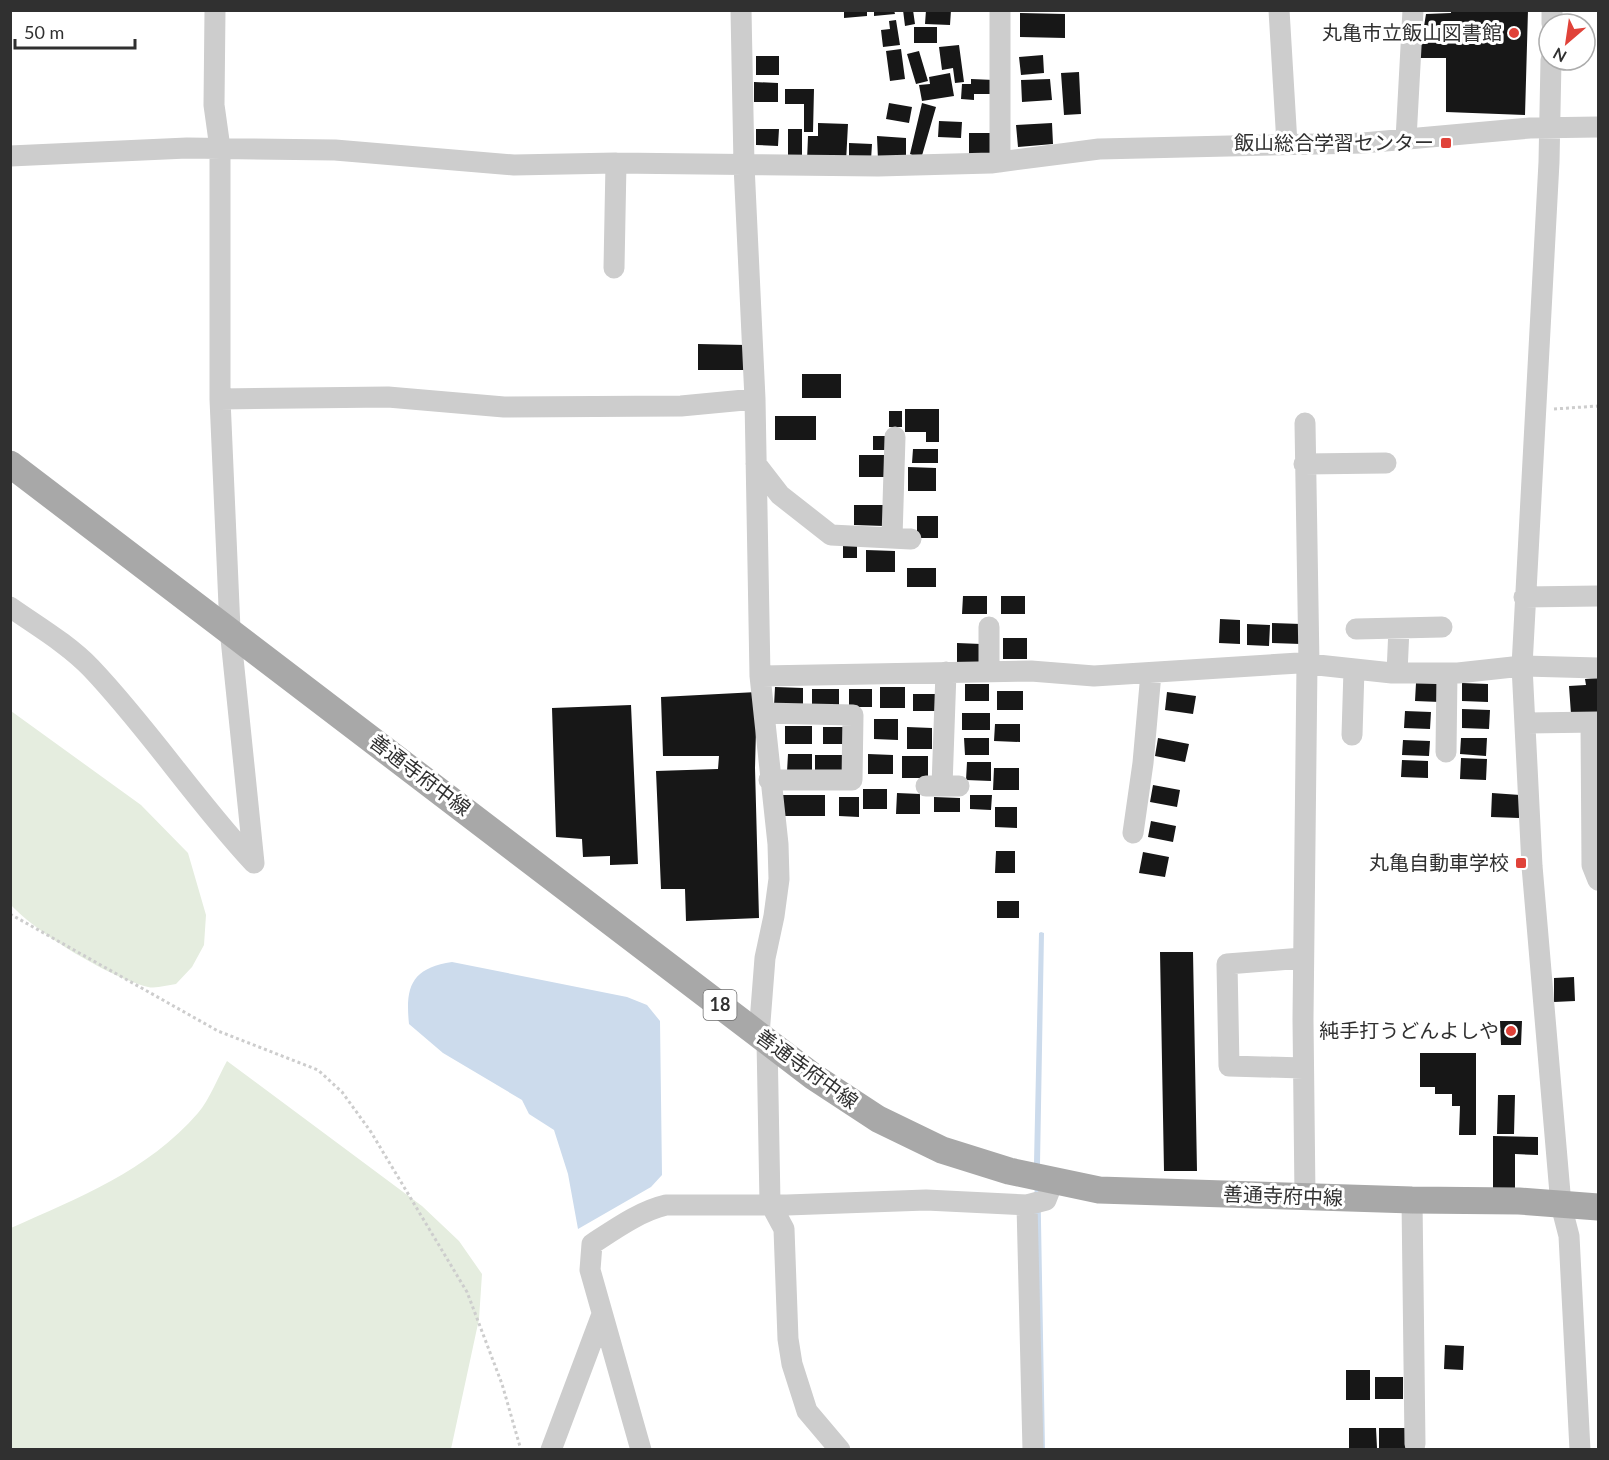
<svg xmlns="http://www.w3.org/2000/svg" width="1609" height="1460" font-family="Lato,'Noto Sans JP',sans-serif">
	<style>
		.green { fill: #e5eddf }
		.water { fill: #ccdbec }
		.building { fill: #171717 }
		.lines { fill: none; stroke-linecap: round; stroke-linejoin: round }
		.path { stroke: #cdcdcd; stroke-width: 3; stroke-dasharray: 3 3; stroke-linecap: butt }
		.minor { stroke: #cdcdcd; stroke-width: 21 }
		.major { stroke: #a8a8a8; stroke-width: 27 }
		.poi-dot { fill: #e04239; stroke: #fff; stroke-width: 2 }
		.labels { text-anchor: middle; stroke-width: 6; stroke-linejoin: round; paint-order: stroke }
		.shield { fill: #fff; stroke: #6e6e6e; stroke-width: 1.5 }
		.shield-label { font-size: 18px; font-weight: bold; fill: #303030 }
		.poi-label { font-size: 20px; fill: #303030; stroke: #fff; text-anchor: end }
		.street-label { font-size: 20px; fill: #303030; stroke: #fff }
	</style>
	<rect width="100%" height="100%" fill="#fff"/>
	<path class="green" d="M11 711 141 805 188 853 206 915 204 945 192 967 176 984C167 985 156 989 148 987 109 977 38 934 11 905Z
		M227 1061 422 1206 459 1241 482 1274 479 1319 451 1449H11V1228C78 1198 148 1171 198 1113 210 1099 218 1077 227 1061Z"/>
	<path class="water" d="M1041 932 1044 933 1040 1164 1045 1450 1040 1449 1034 1163 1039 933Z
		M452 962 627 997 647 1005 660 1021 662 1175 651 1187 578 1229 568 1174 554 1130 529 1114 522 1100 443 1053 409 1024C405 986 412 968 452 962Z"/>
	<path class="building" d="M844 10H867V16L844 18Z
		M874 10H894L895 14 874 16Z
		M903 10H913L915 24 905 26Z
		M926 10H951L950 25 925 24Z
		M1451 10H1528L1525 115 1446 112V58H1419L1426 14 1451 13Z
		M1020 13 1065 14V38L1020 37Z
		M896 20 900 45 883 47 881 30 890 29 889 21Z
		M914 27H937V43H914Z
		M959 45 964 82 955 83 953 68 942 70 939 47Z
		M901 49 905 79 890 81 886 51Z
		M919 51 928 81 916 84 907 54Z
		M1043 55 1044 73 1021 75 1019 57Z
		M756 56H779V75H756Z
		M1079 72 1081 114 1064 115 1061 73Z
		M950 73 954 96 922 101 919 85 930 84 929 77Z
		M971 79 994 80 993 94H974V100L961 99 962 84H971Z
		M1050 79 1052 100 1022 102 1021 80Z
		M754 82 778 83V102H754Z
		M785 89H814L813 132H804V104H785Z
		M889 103 912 107 909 123 886 119Z
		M922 103 936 107 921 159 910 154Z
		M939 121 962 122 961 138 938 137Z
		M818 123 848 124 846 162 807 161 808 136H818Z
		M1052 123 1053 144 1018 147 1016 125Z
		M756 129H779L778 146 756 145Z
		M788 129H802V160H788Z
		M969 133H991V156H969Z
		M877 136 906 138V160H878Z
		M849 143 872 144 871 160 849 159Z
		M698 344 746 345V370H698Z
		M802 374H841V398H802Z
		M905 409H939V442H926V432H905Z
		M889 411H902V427H889Z
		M775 416H816V440H775Z
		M873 436H887V450H873Z
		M913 449H938V463H912Z
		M859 455H884V477H859Z
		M908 467 936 468V491H908Z
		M854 505H884V526L854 525Z
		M917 516H938V538H917Z
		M843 544 857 545V558H843Z
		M866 550 895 551V572H866Z
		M907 568H936V587H907Z
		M963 596H987V614H962Z
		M1001 596H1025V614H1001Z
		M1220 619 1240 620V644L1219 643Z
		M1272 623 1301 624V644L1272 643Z
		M1247 624 1270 625 1269 646 1247 645Z
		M1003 638H1027V659H1003Z
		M957 643 981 644V662H957Z
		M1598 678V713L1571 714 1569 686 1586 685 1585 679Z
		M1416 683 1441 684 1440 702 1415 701Z
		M1462 683 1488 684V702L1462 701Z
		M965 684H989V701H965Z
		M775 687 803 688V706H774Z
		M880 687H905V708H880Z
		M812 689H839V709H812Z
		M849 689H872V707H849Z
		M997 691H1023V710H997Z
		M757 692 755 768 759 918 686 921 685 889H661L656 771 718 769 719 756H663L661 697Z
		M1167 692 1196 696 1193 714 1165 710Z
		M913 694H937V711H913Z
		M631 705 638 864 610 865V856L583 857 582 839 556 837 552 708Z
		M1462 709 1490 710 1489 729 1462 728Z
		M1405 711 1431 712 1430 729 1404 728Z
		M962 713H990V730H962Z
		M874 719H898V740L874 739Z
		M995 724H1020V742L994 741Z
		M785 726H812V744H785Z
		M823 727H849V744H823Z
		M907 727 932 728V749H907Z
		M964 738H989V755H965Z
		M1158 738 1189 744 1185 762 1155 756Z
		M1461 738H1487L1486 756 1460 754Z
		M1403 740 1430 741 1429 756 1402 755Z
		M788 754H812V772H787Z
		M868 754 893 755V774H868Z
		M815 755H843V772H815Z
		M902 756H928V778H902Z
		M1461 758 1487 759 1486 780 1460 779Z
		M1402 760 1428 761V778L1401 777Z
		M967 762H991V781L966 780Z
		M994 768H1019V790H993Z
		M1153 785 1180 790 1177 807 1150 802Z
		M863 789H887V809H863Z
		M897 793 920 794V814H896Z
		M1492 793 1520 795 1519 818 1491 817Z
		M780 795H825V816H780Z
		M970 795H992L991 810 970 809Z
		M839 797H859V817L839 816Z
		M934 797 960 798V812H934Z
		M995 807H1017V828L995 827Z
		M1151 821 1176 826 1173 842 1148 837Z
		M996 851H1015V873H995Z
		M1143 852 1169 857 1165 877 1139 873Z
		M997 901H1019V918H997Z
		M1160 952H1193L1197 1171H1164Z
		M1574 977 1575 1001 1554 1002V978Z
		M1500 1021H1522L1521 1045H1501Z
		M1420 1053H1476V1135H1459L1460 1106H1452V1094H1435V1087H1420Z
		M1498 1095H1515L1514 1134H1497Z
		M1493 1136 1538 1137V1155L1515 1154V1190L1493 1189Z
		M1445 1345 1464 1346 1463 1370 1444 1369Z
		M1346 1370H1370V1400H1346Z
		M1375 1377H1403V1399H1375Z
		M1349 1428H1376L1377 1448H1349Z
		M1379 1428H1407L1408 1449H1379Z"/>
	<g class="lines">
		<path class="path" d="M1554 409 1598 406
			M10 914 218 1031 318 1070 342 1092 371 1132 467 1292 502 1384 521 1450"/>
		<path class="minor" d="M741 10 744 165 755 399 760 676 778 844 779 879 774 916 765 958 759 1035
			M1000 10V162
			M1279 10 1287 144
			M1552 24V10
			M1551 60 1549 162 1522 666 1532 866 1561 1205 1569 1236 1580 1450
			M1406 139 1413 10
			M10 156 187 148 335 150 514 165 616 163 878 166 991 163 1099 149 1363 143 1530 128 1598 127
			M614 268 616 163
			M220 399 388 397 504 407 681 406 755 399
			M1305 423 1309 664
			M756 464 780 495 831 535 911 539
			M1304 464 1386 463
			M892 538 895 437
			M1524 597 1598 596
			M10 607C37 626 68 644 91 668 149 729 196 801 254 863L230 629 220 399V148L214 105 215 10
			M1356 629 1442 627
			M989 671V627
			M1397 673 1399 628
			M760 676 1031 671 1094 676 1299 663 1392 673H1458L1522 666 1598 668
			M764 713 853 715 852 780H769
			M1527 723 1598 722
			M1591 723 1592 865 1598 880
			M1352 735 1354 669
			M1446 752 1447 673
			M926 786H959
			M942 786 946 672
			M1133 833 1143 763 1151 673
			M767 1040 770 1203 784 1229 788 1339 792 1364 807 1411 840 1450
			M1303 1068 1229 1066 1227 964 1303 958
			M1305 1197 1303 1019 1307 664
			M1412 1200 1415 1444
			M551 1450 601 1317
			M641 1450 590 1270 592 1244C615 1229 640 1211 666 1205H787L926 1200 1027 1205
			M1033 1450 1027 1205 1046 1200 1053 1182"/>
		<path class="major" d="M10 464 814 1077 878 1119 942 1150 1009 1171 1099 1190 1412 1200 1519 1201 1598 1207"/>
	</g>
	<g class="poi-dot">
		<circle cx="1514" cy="33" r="6"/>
		<rect x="1440" y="137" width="12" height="12" rx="3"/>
		<rect x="1515" y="857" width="12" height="12" rx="3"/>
		<circle cx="1511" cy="1031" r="6"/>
	</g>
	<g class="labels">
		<rect class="shield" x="703.5" y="990" width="33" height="30" rx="4.5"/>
		<g class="shield-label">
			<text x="720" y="1011">18</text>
		</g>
		<g class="poi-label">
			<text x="1502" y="40">丸亀市立飯山図書館</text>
			<text x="1434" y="150">飯山総合学習センター</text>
			<text x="1509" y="870">丸亀自動車学校</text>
			<text x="1499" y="1038">純手打うどんよしや</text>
		</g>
		<g class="street-label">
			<text transform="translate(420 775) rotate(37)" y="7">善通寺府中線</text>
			<text transform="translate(807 1069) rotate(36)" y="7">善通寺府中線</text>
			<text transform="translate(1283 1196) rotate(2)" y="7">善通寺府中線</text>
		</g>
	</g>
	<rect width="1609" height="1460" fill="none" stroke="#303030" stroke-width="24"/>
	<g transform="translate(1567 42) rotate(209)"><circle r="28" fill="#ffffff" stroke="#acacac" stroke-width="1.5"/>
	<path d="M0-4.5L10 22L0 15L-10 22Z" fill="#e04239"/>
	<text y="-9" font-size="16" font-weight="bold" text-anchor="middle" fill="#303030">N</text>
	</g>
	<path d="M15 39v9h120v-9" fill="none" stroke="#303030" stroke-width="3"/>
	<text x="24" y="39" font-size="18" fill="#303030" stroke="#ffffff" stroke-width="4.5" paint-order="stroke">50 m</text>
</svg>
